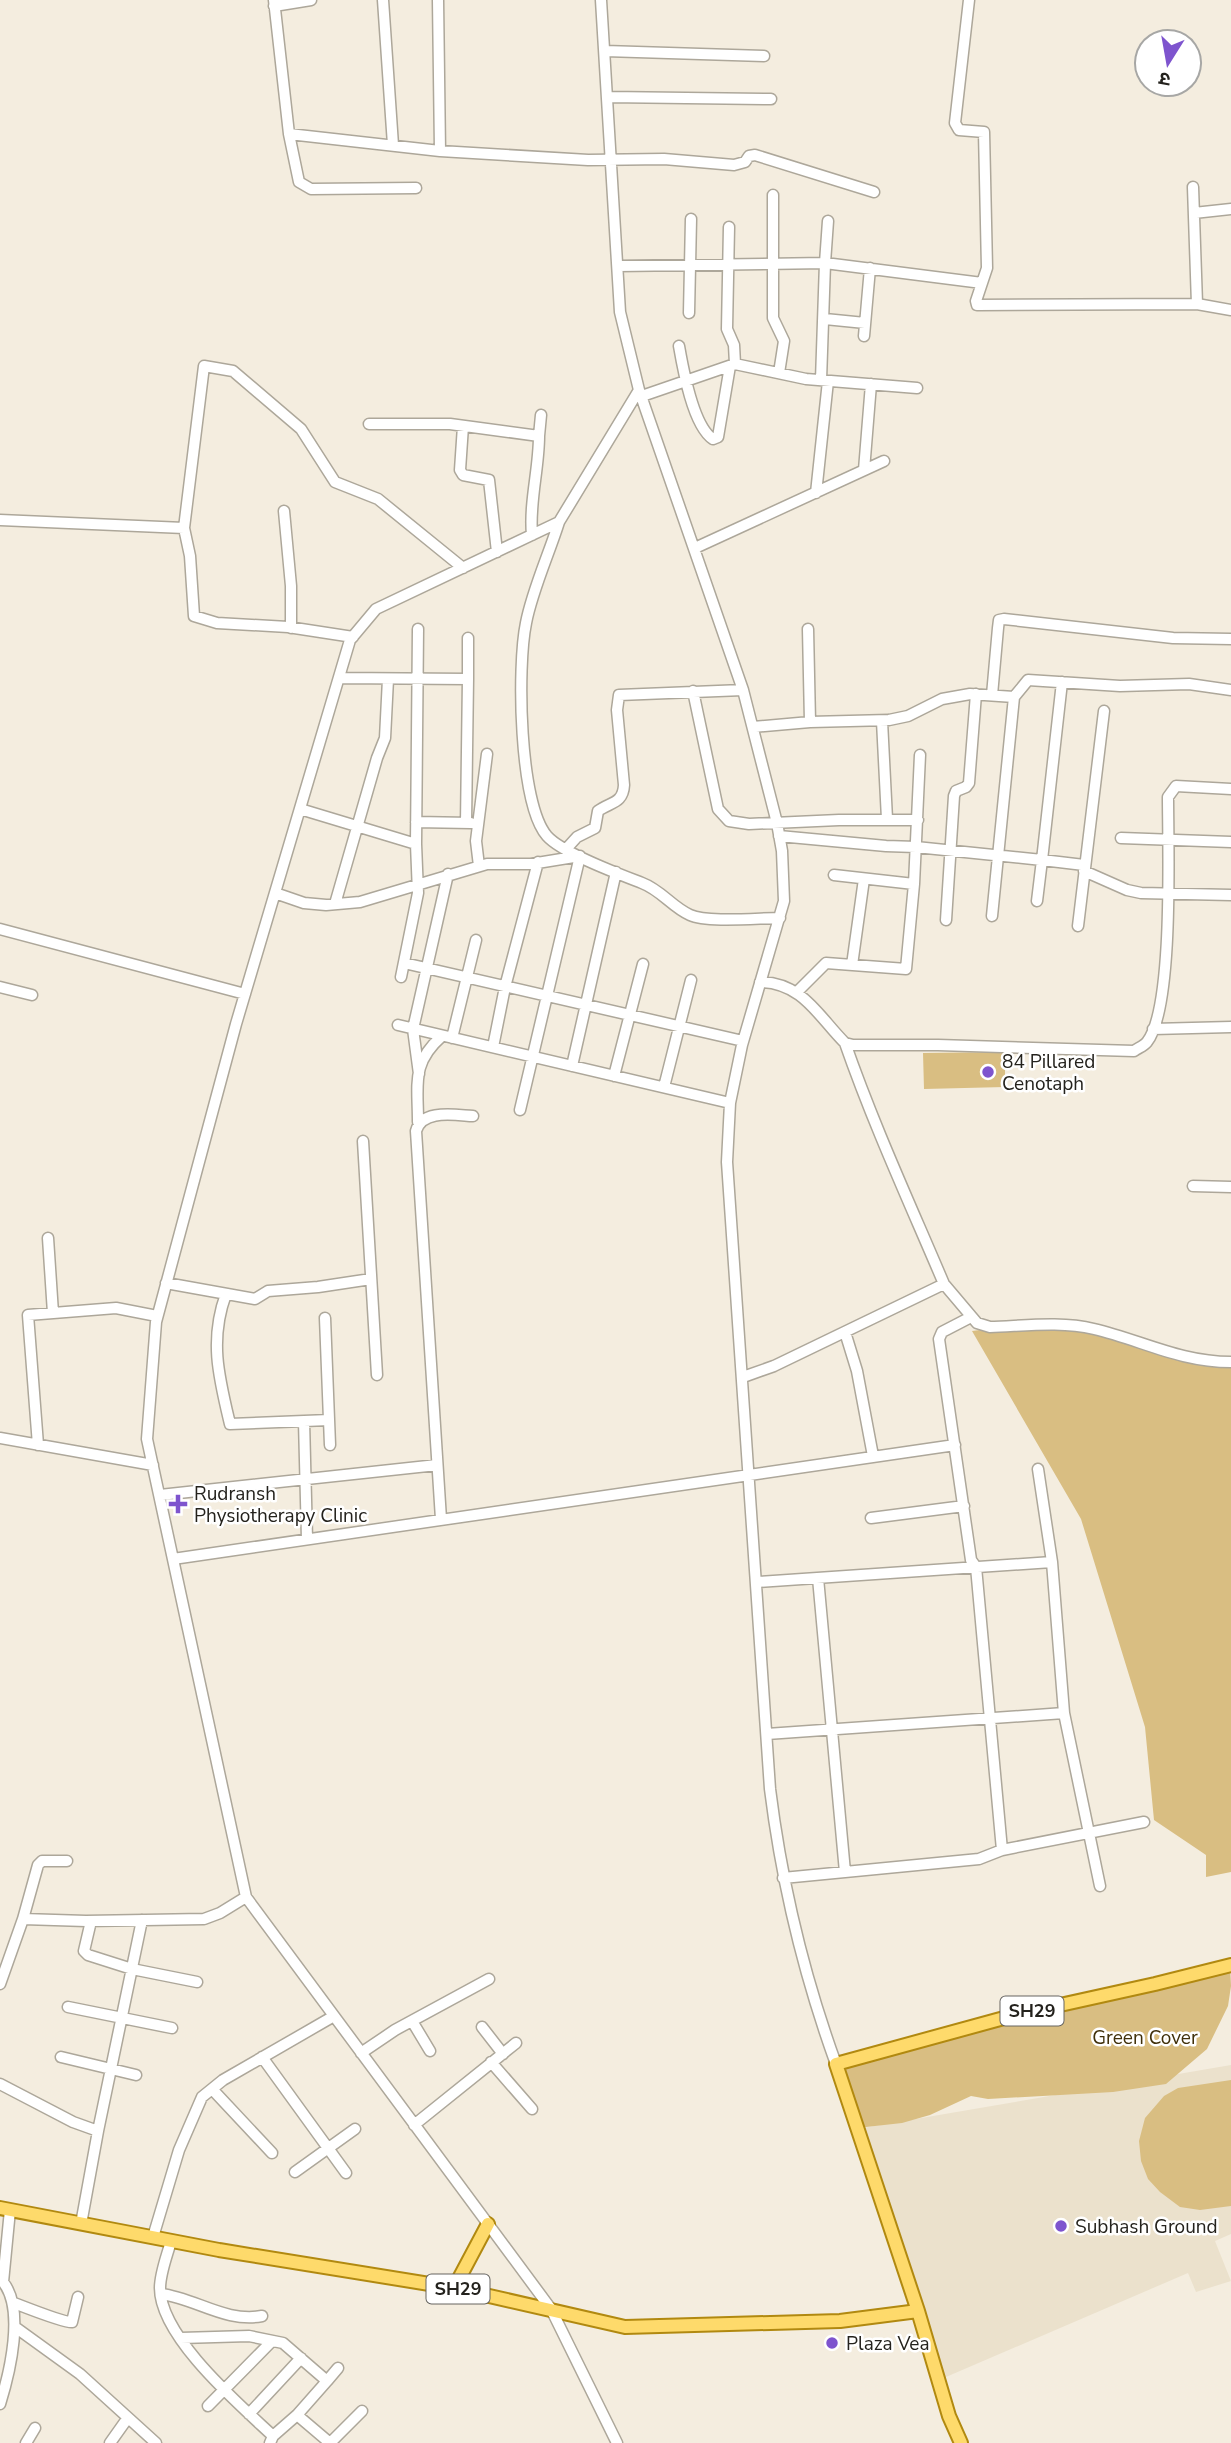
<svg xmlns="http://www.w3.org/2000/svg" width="1231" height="2443" font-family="'Nunito Sans','Noto Sans Devanagari',sans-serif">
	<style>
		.built { fill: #ebe1cc }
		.green { fill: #d9be82 }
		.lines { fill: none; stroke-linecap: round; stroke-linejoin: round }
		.minor-casing { stroke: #ada79a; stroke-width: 13 }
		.major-casing { stroke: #b18910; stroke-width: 16 }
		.minor { stroke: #fff; stroke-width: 10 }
		.major { stroke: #feda6b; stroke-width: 12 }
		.poi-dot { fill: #7e54ce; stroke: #fff; stroke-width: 2.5 }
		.labels { text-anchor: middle; stroke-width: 5; stroke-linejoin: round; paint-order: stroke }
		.shield { fill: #fff; stroke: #666461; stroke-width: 2 }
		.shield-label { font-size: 18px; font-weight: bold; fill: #24221d }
		.poi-label { font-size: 19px; fill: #24221d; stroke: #fff; text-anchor: start }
		.park-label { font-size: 19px; fill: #40300a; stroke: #fff }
	</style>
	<rect width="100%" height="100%" fill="#f4eddf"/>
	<path class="built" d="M1231 2065V2234L1215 2241 1231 2281 1196 2292 1188 2273 939 2380 857 2129Z"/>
	<path class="green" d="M1005 1052V1087L924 1089 923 1053Z
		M1029 1324 1086 1327 1231 1364V1872L1206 1877V1855L1154 1820 1145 1727 1081 1519 972 1331Z
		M1230 1965 1231 1986 1228 2006 1207 2049 1166 2084 1113 2092 988 2099 971 2096 930 2115 902 2123 857 2128 836 2064Z
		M1231 2080V2206L1200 2210 1180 2207 1160 2192 1148 2179 1141 2161 1139 2141 1145 2118 1164 2096 1178 2088Z"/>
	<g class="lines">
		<g class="minor-casing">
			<path id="minor" d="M274 0 289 134 299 182 311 189 416 188
				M383 0 393 145
				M438 0 440 151
				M601 0 620 312 639 390 743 690 777 823 782 851 784 901 742 1045 730 1103 727 1162 770 1789C782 1885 803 1973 836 2064
				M969 0 955 123 959 130 984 132 987 268 976 301 977 305 1197 304 1231 310
				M274 6 311 0
				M605 51 764 56
				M608 97 771 99
				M289 134 440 151 588 160 664 159 734 165 745 162 749 156 755 155 874 192
				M1193 187 1197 304
				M773 195V318L784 341 779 373
				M1194 213 1231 209
				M729 227 727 329 734 345 735 364
				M618 266 825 263 982 283
				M689 313 691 219
				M825 319 865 323
				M864 336 870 268
				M679 346C683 369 693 426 713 439L718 437 730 366
				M821 380 825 263 828 221
				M642 396 735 364 806 379 917 388
				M369 424H450L539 436C539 469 529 502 532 535
				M463 426 460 470 463 475 489 480 497 552
				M539 436 541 415
				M864 470 871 384
				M816 493 828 381
				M284 511 291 586V628
				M0 520 184 528
				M559 522C549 554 532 591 526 623 517 666 519 804 547 836 562 853 619 874 642 883 661 890 672 907 690 915 707 923 759 918 780 918
				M695 548 884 461
				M808 629 810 722
				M353 637 288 627 217 623 194 616 190 556 184 528 204 366 233 371 301 429 335 482 378 499 463 568
				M339 678 468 679 466 823
				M468 679V638
				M693 691 718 809 729 821 749 824 839 820H918
				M992 695 998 628 999 620 1004 619 1173 638 1231 639
				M882 721 887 819
				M753 727 810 722 889 720 908 716 942 699 970 694 1014 697
				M300 809 416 844
				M416 822 471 823
				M779 836 886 846 916 847 1042 860 1062 682
				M1121 838 1231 842
				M567 848 577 837 595 828 598 811C610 802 623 804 624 785L617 710 619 695 743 690
				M479 866 476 841 487 754
				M1084 871 1127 890 1141 893 1231 895
				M834 875 914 884
				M275 893 304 903 326 905 360 902 487 864H531L580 856 520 1110
				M1037 901 1042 860 1084 865
				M335 904 377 758 385 738 388 679
				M992 916 1014 697 1028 680 1120 686 1189 684 1231 690
				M946 920 954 796 956 791 966 787 969 783 976 694
				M1078 926 1104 711
				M0 929 245 994
				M404 963 743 1041
				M852 965 864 879
				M401 977 418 893 416 844 418 629
				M760 982C803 983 818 1016 845 1043L853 1045H938L1134 1051C1138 1048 1144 1046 1147 1042 1174 1008 1168 845 1168 797L1176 786 1231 789
				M0 987 32 995
				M796 993 826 963 906 969 914 884 920 755
				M398 1025 730 1103
				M1153 1029 1231 1027
				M452 1038 476 940
				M845 1043C874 1126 910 1204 944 1284
				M493 1047 505 987 538 862
				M572 1066 616 872
				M419 1074 413 1029 448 874
				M614 1076 643 964
				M664 1087 691 980
				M418 1122C418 1084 411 1063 442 1036
				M363 1141 377 1375
				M1193 1186 1231 1187
				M48 1238 53 1313
				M166 1283 255 1299 268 1291 318 1287 371 1279
				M226 1294C209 1340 219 1378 230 1424L329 1420
				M971 1317 942 1332 939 1339 971 1560 976 1567 1002 1850
				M325 1318 330 1445
				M845 1332 857 1371 873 1456
				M743 1377 774 1366 944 1284 977 1323 990 1327C1024 1326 1061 1321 1094 1329 1141 1340 1180 1362 1231 1362
				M304 1421 307 1539
				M0 1438 153 1465
				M38 1445 28 1315 116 1308 157 1316
				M1038 1469 1052 1562 1064 1713 1100 1886
				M160 1495 437 1465
				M871 1518 964 1506
				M441 1519 416 1131C422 1109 454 1115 473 1116
				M173 1559 955 1445
				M818 1578 845 1872
				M757 1582 1052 1562
				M767 1734 1064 1713
				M783 1878 979 1859 1002 1850 1144 1822
				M23 1919 38 1865 42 1861H67
				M91 1921 84 1951 88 1955 132 1969 197 1982
				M0 1984 23 1919 86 1921 204 1919 220 1913 246 1897
				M68 2007 172 2028
				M412 2021 430 2051
				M482 2027 503 2054
				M361 2053 395 2030 489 1979
				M61 2057 136 2075
				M262 2057 346 2173
				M491 2062 532 2109
				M0 2084 73 2122 98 2131 142 1920
				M212 2089 272 2153
				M414 2125 516 2043
				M295 2172 355 2129
				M81 2224 98 2131
				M153 2237 179 2150 202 2097 223 2080 334 2016
				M171 2241C167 2256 160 2273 160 2288 160 2337 240 2405 273 2436L270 2443
				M161 2294C195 2298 226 2323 262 2316
				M14 2303C25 2307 64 2323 72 2322L78 2297
				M15 2327 80 2374 156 2443
				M181 2338 249 2336 283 2343 327 2381 297 2415 273 2436
				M327 2381 338 2368
				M0 2404C10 2372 25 2309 3 2282L10 2210
				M208 2406 272 2341
				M249 2414 301 2358
				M297 2415 330 2443
				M26 2443 35 2428
				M110 2443 127 2419
				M330 2443 362 2411
				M617 2443 551 2309 246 1897 147 1439 156 1322 236 1024 350 640 376 609 559 522 639 390"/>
		</g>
		<g class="major-casing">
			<path id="major" d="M0 2208 219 2250 454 2288 625 2327 840 2321 918 2311
				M454 2288 488 2224
				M961 2443 949 2416 918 2311 836 2064 1015 2015 1155 1984 1231 1965"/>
		</g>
		<use href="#minor" class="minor"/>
		<use href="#major" class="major"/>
	</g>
	<g class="poi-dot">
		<circle cx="988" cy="1072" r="7"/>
		<path d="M174.5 1493.5h7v7h7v7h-7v7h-7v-7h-7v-7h7z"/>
		<circle cx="1061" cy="2226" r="7"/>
		<circle cx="832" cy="2343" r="7"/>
	</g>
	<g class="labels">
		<g class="shield">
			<rect x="1000.5" y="1996.5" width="63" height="29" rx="5"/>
			<rect x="426.5" y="2274.5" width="63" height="29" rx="5"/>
		</g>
		<g class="shield-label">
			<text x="1032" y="2017">SH29</text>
			<text x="458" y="2295">SH29</text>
		</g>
		<g class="poi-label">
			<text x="1002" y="1068">84 Pillared<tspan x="1002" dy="22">Cenotaph</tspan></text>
			<text x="194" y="1500">Rudransh<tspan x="194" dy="22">Physiotherapy Clinic</tspan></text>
			<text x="1075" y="2233">Subhash Ground</text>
			<text x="846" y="2350">Plaza Vea</text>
		</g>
		<g class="park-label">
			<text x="1145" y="2044">Green Cover</text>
		</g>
	</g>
	<g transform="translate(1168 63) rotate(191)"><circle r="33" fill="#ffffff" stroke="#a7a7a5" stroke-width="2"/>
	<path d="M0-5L12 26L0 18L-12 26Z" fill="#7e54ce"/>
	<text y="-10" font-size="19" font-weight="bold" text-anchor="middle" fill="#24221d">उ</text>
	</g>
</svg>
